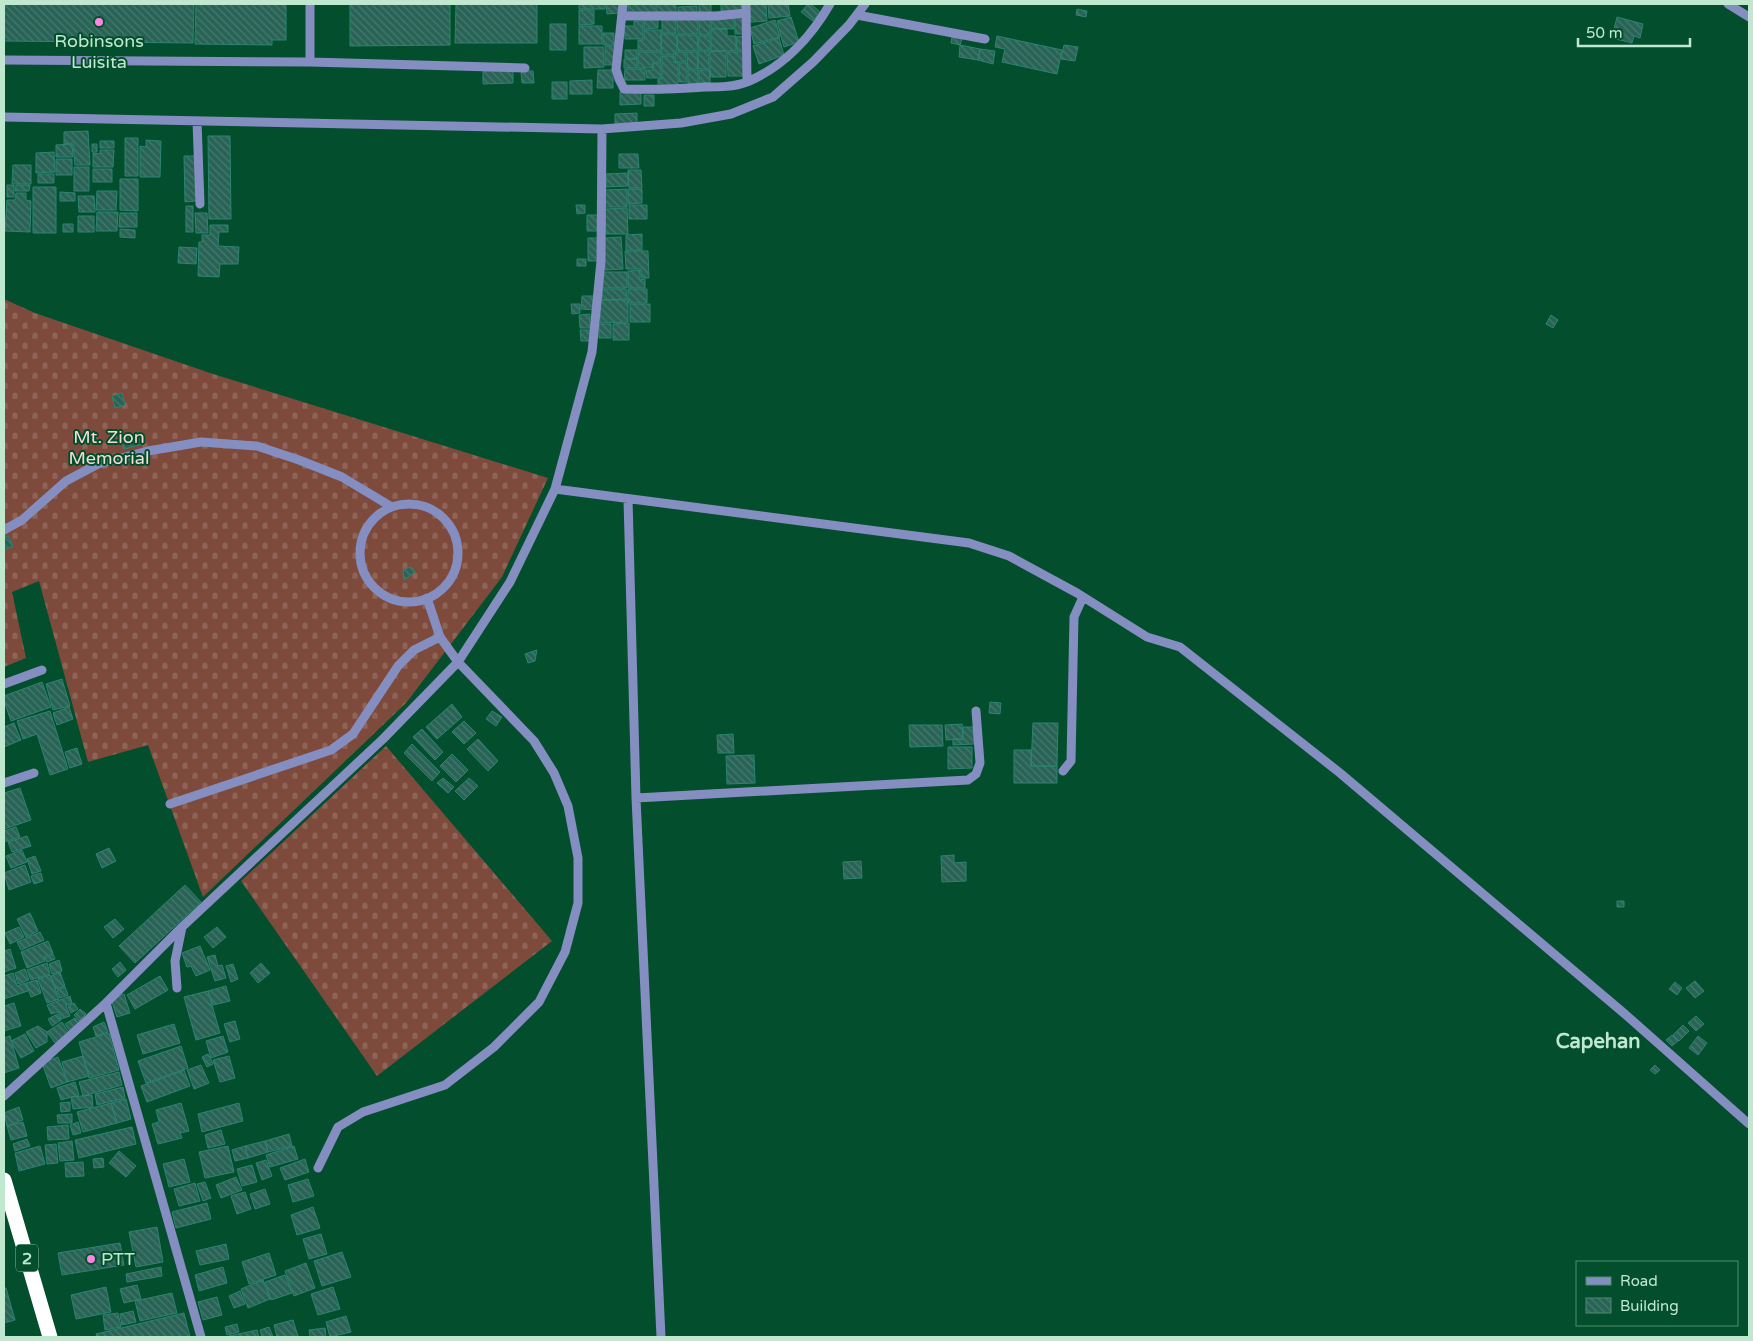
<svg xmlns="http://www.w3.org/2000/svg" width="1753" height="1341" font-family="'Varela Round',sans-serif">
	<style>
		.cemetery { fill: url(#cemetery-stones) }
		.building { fill: url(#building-back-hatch); stroke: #2c8472 }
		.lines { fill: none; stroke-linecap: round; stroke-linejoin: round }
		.minor { stroke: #858ec0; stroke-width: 9 }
		.highway { stroke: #fff; stroke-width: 15 }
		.poi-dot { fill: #fd86e2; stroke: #034e2c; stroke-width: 2 }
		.labels { text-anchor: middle; stroke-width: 4; stroke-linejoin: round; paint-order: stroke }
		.shield { fill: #034e2c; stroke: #87ba9d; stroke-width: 1 }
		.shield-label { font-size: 16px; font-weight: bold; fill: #c0e8ce }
		.poi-label { font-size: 18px; fill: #c0e8ce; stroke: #034e2c }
		.park-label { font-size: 18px; fill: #f4dcd5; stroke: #034e2c }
		.quarter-label { font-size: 20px; font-weight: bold; fill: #c0e8ce; stroke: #034e2c }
	</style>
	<defs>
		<pattern id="cemetery-stones" width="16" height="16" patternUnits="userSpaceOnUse" patternTransform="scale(1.25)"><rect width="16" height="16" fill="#7d4a3c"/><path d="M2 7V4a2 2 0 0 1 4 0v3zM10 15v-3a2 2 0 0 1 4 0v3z" fill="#8e6457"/></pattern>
		<pattern id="building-back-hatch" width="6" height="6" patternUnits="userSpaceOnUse" patternTransform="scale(1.25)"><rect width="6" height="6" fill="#286356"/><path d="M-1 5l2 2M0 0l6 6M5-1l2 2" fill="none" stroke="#45796d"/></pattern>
	</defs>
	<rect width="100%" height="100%" fill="#034e2c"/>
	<path class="cemetery" d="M4 299 35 313 213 374 548 478 502 577 406 703 203 897 148 745 88 762 39 581 12 592 26 658 4 667Z
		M386 746 552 941 377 1076 241 881Z"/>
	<path class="building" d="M4 4H194L193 43 4 41Z
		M196 4H286V40H272V45L195 44Z
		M350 4H450V45L350 46Z
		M456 4H537V43H455Z
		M579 4H605V9H579Z
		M606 4H620V13L607 14Z
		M628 4H655V13H628Z
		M656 4H676V12H656Z
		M699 4H711V14H699Z
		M721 4H742V11H721Z
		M749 4H766L767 21 751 22Z
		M768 4H788L790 16 769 18Z
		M808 4H811L820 12 813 21 801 12Z
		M697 6V14H678V7Z
		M1077 9 1087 11 1086 17 1076 15Z
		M579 10H594V24L579 25Z
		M735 16H745V34H735Z
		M791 17 799 42 784 47 777 21Z
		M1617 17 1643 24 1640 38 1634 36 1632 43 1612 38Z
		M698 18V34H678L677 19Z
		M711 18H734V29L711 28Z
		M710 19V35H699V20Z
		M644 20H658V28L644 29Z
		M662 20H676V33H662Z
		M775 20 780 37 754 44 750 28Z
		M634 21H643V39H625L624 26H634Z
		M550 24H566V50H550Z
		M579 26H602V44H579Z
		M711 29H727V36H736V51H711Z
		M644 30H661V51H638V40H644Z
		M603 33H614V45H603Z
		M661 34H677V51H674V55H662Z
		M677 35H697L698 51H678Z
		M698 36H710V50H699Z
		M745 36V51H737L736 37Z
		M997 36 1062 50 1057 74 1002 62 1005 49 995 47Z
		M952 37 962 39 960 45 951 43Z
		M779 38 784 55 759 64 753 46Z
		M960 45 980 49 978 60 959 57Z
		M1064 45 1078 47 1075 61 1061 59Z
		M605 46H615V65H605Z
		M584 47H603L604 67 584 68Z
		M980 49 995 51 993 64 978 60Z
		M625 50H637V59L625 58Z
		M698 51H709V69H698Z
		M710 51H726V77H710Z
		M638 52H661V62H653V68H638Z
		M675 52H686V62H675Z
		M687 52H697L698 69H688Z
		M727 52H746V76H728Z
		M662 56H674V63L678 62V86H658V79H662Z
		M624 59H637V68H624Z
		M653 63H661V78H647L646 70H653Z
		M679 63H687V82H679Z
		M625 69H645V80H624Z
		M598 70H613V88H597Z
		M688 70H698V85H688Z
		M699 70H710V83H699Z
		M483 71H513V83L483 84Z
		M521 71H533L534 83H522Z
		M592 80V94H570V81Z
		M552 82H567V99H552Z
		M620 92H641V104L620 105Z
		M644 95H654V106H644Z
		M637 113V125H615V114Z
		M88 131 90 165H75L73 143 64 144V132Z
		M208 136H230L231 219H209Z
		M125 138H138V176H125Z
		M146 140 161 141 160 177H140V146L146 147Z
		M100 141H114V148H100Z
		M72 144 73 157H56V145Z
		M92 144H97V152H92Z
		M100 150H114L113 167H93V153L100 154Z
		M54 152 55 172 36 173V153Z
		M619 154H638L639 168H619Z
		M184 156H195L196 201 185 202Z
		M56 159H72V175H56Z
		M13 165H31V184H12Z
		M74 167H89V191H74Z
		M93 169H112V182H93Z
		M628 170H641L642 188H629Z
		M628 173V186L606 187V174Z
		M38 174H54V183H38Z
		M120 179H138V211L120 210Z
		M7 185H14V197H7Z
		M16 185H30L29 191H15Z
		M33 187H56V233H33Z
		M627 189V207H605V190Z
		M628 189H642V203L628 204Z
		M97 191H117L116 210H96Z
		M60 192 75 193V201H60Z
		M16 193H26V200L31 201 30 232 5 231 7 200H15Z
		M78 196H94L95 212H79Z
		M576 205H585V213L577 214Z
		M629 205H647V219H629Z
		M186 206H193V232H186Z
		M627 208 628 234H606L605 209Z
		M97 212H118L117 231H96Z
		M120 213H137V227H119Z
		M195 213H207L208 233H196Z
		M587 215H599V231H587Z
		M78 216H94V232H78Z
		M63 224H73V232H63Z
		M210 225H228V232H219L218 246 239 247 238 264H220L219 277 198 276 199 242H202V235H210Z
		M120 229 135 230V238L120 237Z
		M642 234V250H626V235Z
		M621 237 623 269 605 270 604 238Z
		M588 238H599V261H588Z
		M179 247 197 248 196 264 178 263Z
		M625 251H648L649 278H641V269H626Z
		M577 259H586V266H577Z
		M640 270V280L645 279V288H628V271Z
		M603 272H627V288H603Z
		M602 289H626L627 299 602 300Z
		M628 289H647V303H628Z
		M582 296H595V310L581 309Z
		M600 300H628V322L600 323Z
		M571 304H580V313L572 314Z
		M630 304H650V322H630Z
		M590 314V328H580L579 315Z
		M1551 315 1558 320 1553 328 1546 324Z
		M629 323V340H613V324Z
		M599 324H611V338H599Z
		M580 330H591V341H581Z
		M122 393 125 405 115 408 112 396Z
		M139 432 142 444 124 449 121 436Z
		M8 536 13 546 4 550V538Z
		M411 567 415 572 404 580 403 570Z
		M537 650 535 661 528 663 525 654Z
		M62 679 70 706 53 710 46 684Z
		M42 682 51 707 11 721 4 701V696Z
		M990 702 1001 703 1000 714 989 713Z
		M452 704 462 717 437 739 426 727Z
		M69 707 73 719 57 725 53 713Z
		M50 711 68 769 50 775 37 734 23 739 17 721Z
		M492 711 502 717 496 726 486 719Z
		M464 721 476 733 464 744 452 732Z
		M14 723 21 740 4 747V727Z
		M1033 723H1058L1057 766H1031Z
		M962 724 963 739 946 740 945 725Z
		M909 725H942L943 746 910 747Z
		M963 727H973L974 744 953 745V739H963Z
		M422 729 443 752 435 760 413 737Z
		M733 734 734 753H718L717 735Z
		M478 739 498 761 488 771 467 749Z
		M412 744 440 772 432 781 404 753Z
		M948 747H972V768L948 769Z
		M77 748 82 764 70 768 65 752Z
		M1014 750H1031V766H1057V783H1014Z
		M452 754 468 770 456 782 440 766Z
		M754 755 755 783 727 784 726 756Z
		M443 778 454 787 448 793 437 783Z
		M469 778 478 786 464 800 455 791Z
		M20 788 31 820 4 829V793Z
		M16 827 20 837 4 842V831Z
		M27 836 31 846 12 852 8 842Z
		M109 848 116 861 102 868 96 854Z
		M22 850 27 862 11 868 6 856Z
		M954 855V863L966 862V881L942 882 941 856Z
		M35 856 41 871 32 874 27 859Z
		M861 861 862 878 844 879 843 862Z
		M25 865 31 882 9 890 4 873Z
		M41 873 43 881 34 884 31 876Z
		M185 885 201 902 135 963 119 946Z
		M1617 901H1624V907H1617Z
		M30 913 38 931 26 937 17 919Z
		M115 919 124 929 113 938 104 927Z
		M19 927 24 937 10 944 5 933Z
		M217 927 226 937 213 948 204 937Z
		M40 932 44 940 21 950 17 942Z
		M48 941 53 953 44 957 45 961 27 968 21 952Z
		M200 946 210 970 196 976 191 966 187 967 182 953Z
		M10 949 16 968 4 972V951Z
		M53 954 55 959 47 962 45 958Z
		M215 955 218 966 222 965 226 978 215 981 207 957Z
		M59 960 62 971 52 974 49 964Z
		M120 962 126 970 118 977 112 969Z
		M47 963 50 974 31 980 27 970Z
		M261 963 270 973 258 983 250 973Z
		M233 964 238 979 231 982 226 966Z
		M25 969 29 980 18 984 15 973Z
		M60 972 65 986 56 989 51 976Z
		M13 973 17 986 25 983 28 991 4 999V976Z
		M50 975 59 999 47 1003 38 979Z
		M160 976 168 990 135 1009 127 995Z
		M37 980 41 993 31 997 26 983Z
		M1695 981 1704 991 1695 998 1686 988Z
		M1675 982 1682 988 1677 995 1669 989Z
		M226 986 230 1001 213 1005 208 991Z
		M65 987 68 995 60 998 57 990Z
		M208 991 220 1033 196 1040 184 997Z
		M124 994 130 1013 117 1017 111 999Z
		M70 996 72 1003 66 1005 70 1016 61 1019 58 1012 51 1014 47 1005Z
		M14 1003 21 1026 4 1031V1006Z
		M74 1003 78 1009 71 1013 68 1006Z
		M80 1009 86 1014 79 1021 74 1015Z
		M57 1014 61 1020 52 1026 48 1019Z
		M1696 1016 1704 1024 1696 1031 1688 1023Z
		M75 1018 80 1025 70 1031 65 1024Z
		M235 1021 240 1039 230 1042 224 1024Z
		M62 1022 69 1033 55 1043 47 1032Z
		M104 1022 108 1032 96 1036 93 1027Z
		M174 1024 180 1043 143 1054 137 1035Z
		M1683 1025 1689 1031 1679 1041 1673 1035Z
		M38 1026 47 1032V1042L36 1048 26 1032Z
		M109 1033 119 1070 89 1078 79 1042Z
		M25 1034 34 1051 21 1058 11 1041Z
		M1672 1035 1678 1041 1672 1046 1666 1040Z
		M10 1036 19 1068 4 1073V1038Z
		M223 1036 228 1052 211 1058 206 1041Z
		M1698 1036 1707 1043 1698 1055 1689 1048Z
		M181 1046 188 1068 146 1083 138 1061Z
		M208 1054 213 1064 207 1067 202 1057Z
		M83 1056 89 1076 67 1082 62 1062Z
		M229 1056 235 1078 220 1082 213 1060Z
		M58 1057 67 1082 51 1088 42 1063Z
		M201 1065 209 1083 194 1089 187 1070Z
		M1655 1065 1660 1070 1655 1074 1650 1070Z
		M184 1070 190 1086 147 1102 141 1086Z
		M119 1072 122 1085 83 1096 79 1082Z
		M75 1082 79 1095 61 1100 57 1088Z
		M123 1087 125 1098 97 1105 95 1094Z
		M92 1095 93 1107 73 1109 71 1097Z
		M126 1099 131 1119 117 1123 111 1103Z
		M70 1102V1111L61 1112 60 1103Z
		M111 1103 117 1123 83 1132 77 1112Z
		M181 1103 189 1131 180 1133 182 1138 158 1144 152 1124 159 1122 156 1110Z
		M239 1103 243 1121 202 1132 198 1114Z
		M19 1107 23 1120 7 1126 4 1113Z
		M72 1114V1123H58L57 1115Z
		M23 1122 27 1136 11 1140 7 1126Z
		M78 1122 81 1133 73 1135 70 1125Z
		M68 1125 69 1139 48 1140 47 1127Z
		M132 1127 136 1144 79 1158 75 1140Z
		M221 1130 225 1144 208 1148 205 1135Z
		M289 1134 292 1146 268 1152 265 1141Z
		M27 1139 30 1146 15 1151 13 1144Z
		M72 1141 74 1160 60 1161 58 1143Z
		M265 1141 268 1152 248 1158 245 1146Z
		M56 1144 58 1163 47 1164 45 1145Z
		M40 1146 45 1164 19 1171 15 1153Z
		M228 1146 234 1172 205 1178 199 1152Z
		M245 1146 248 1158 235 1161 232 1150Z
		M294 1146 298 1159 270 1167 266 1155Z
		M119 1151 136 1166 126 1177 109 1163Z
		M103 1158 104 1167 94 1168 93 1159Z
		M184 1159 190 1182 169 1187 163 1164Z
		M305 1159 309 1172 285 1180 280 1168Z
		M266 1160 272 1176 262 1180 256 1163Z
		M83 1162 84 1176 66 1177 65 1163Z
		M252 1165 257 1182 242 1186 237 1169Z
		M236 1177 242 1190 221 1198 216 1185Z
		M308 1179 314 1196 293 1202 288 1185Z
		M205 1182 211 1198 203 1201 197 1184Z
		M195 1183 200 1201 179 1206 174 1189Z
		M265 1189 270 1204 255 1209 250 1194Z
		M245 1192 251 1209 237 1214 231 1196Z
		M207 1203 211 1219 176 1228 172 1212Z
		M313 1207 320 1228 297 1235 291 1215Z
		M157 1227 163 1262 136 1267 129 1232Z
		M321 1234 327 1254 309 1259 303 1239Z
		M120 1243 124 1265 62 1275 58 1253Z
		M226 1244 229 1259 200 1265 196 1251Z
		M342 1252 351 1277 322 1286 314 1261Z
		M269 1253 276 1275 249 1284 242 1262Z
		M306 1263 315 1288 294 1296 285 1271Z
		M161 1267 162 1276 127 1282 126 1274Z
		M223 1267 227 1283 199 1291 195 1275Z
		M285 1275 292 1293 271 1300 265 1282Z
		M263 1280 270 1299 248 1308 241 1289Z
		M137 1285 141 1299 124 1303 120 1289Z
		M106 1287 111 1312 76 1319 71 1295Z
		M333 1287 340 1309 318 1315 311 1294Z
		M4 1288H6L15 1320 4 1323Z
		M240 1291 245 1304 234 1308 229 1296Z
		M172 1293 177 1313 140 1321 135 1301Z
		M217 1297 222 1315 203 1320 198 1302Z
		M133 1311 136 1322 122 1325 120 1314Z
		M118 1313 121 1327 105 1330 103 1315Z
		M184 1313 190 1337H97L96 1334Z
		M346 1316 351 1332 330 1337 326 1322Z
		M293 1320 298 1336 277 1337 274 1325Z
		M237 1324 239 1332 227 1335 225 1327Z
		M269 1327 273 1337H262L260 1330Z
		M325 1328 326 1337H310L309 1330Z
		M257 1330 259 1337H230L229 1336Z"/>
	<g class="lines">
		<path class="minor" d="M623 4 616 69 619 79 624 89C652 90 678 89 705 87 719 87 734 87 747 82 783 67 811 37 830 4
			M746 4 747 82
			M1728 4 1749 17
			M857 15 985 39
			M623 16H716L746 13
			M4 60 310 62V4
			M310 62 525 68
			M4 117 602 129 681 123 731 114 773 97 813 62 849 25 865 4
			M197 121 200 204
			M555 489 969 543 1009 556 1077 593 1147 637 1180 647 1340 773 1626 1015 1749 1124
			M628 499 636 798 661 1337
			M360 553a49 49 0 1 1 98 0a49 49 0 1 1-98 0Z
			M4 530 22 520 66 481 98 464 148 451 201 442 257 446 299 460 342 477 392 507
			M4 684 42 670
			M1063 771 1071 761 1074 617 1083 597
			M4 783 34 773
			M636 798 968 780 976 774 980 763 976 711
			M170 804 331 750 353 734 398 666 414 650 440 637
			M177 988 175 961 182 927
			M106 1003 201 1337
			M4 1096 106 1003 182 927 383 739 458 662 510 582 555 489 592 352 601 261 602 129
			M318 1168 338 1127 363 1112 445 1085 494 1047 539 1002 565 952 578 903V858L568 806 554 773 534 741 458 662 440 637 427 598"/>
		<path class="highway" d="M4 1180 50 1337"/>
	</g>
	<g class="poi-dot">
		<circle cx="99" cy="22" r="5"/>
		<circle cx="91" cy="1259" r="5"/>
	</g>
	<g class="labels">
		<rect class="shield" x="16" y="1244.5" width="22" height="27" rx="4"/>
		<g class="shield-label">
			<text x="27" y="1264">2</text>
		</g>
		<g class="poi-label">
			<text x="99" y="47">Robinsons<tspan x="99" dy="21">Luisita</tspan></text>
			<text x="101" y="1265" text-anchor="start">PTT</text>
		</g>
		<g class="park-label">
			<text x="109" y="443">Mt. Zion<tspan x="109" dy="21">Memorial</tspan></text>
		</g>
		<g class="quarter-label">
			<text x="1598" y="1048">Capehan</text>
		</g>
	</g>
	<rect width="1753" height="1341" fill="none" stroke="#c0e8ce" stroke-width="10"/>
	<rect x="1576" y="1261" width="162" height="65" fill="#034e2c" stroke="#4f8c6d"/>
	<rect x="1586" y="1277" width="25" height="8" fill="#858ec0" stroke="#4f8c6d"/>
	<text x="1620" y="1286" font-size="15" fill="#c0e8ce">Road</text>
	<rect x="1586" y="1298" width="25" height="15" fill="url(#building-back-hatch)" stroke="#4f8c6d"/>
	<text x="1620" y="1311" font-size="15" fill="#c0e8ce">Building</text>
	<path d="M1578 38v8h112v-8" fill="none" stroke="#c0e8ce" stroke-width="2.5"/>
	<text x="1586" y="38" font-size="15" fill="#c0e8ce" stroke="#034e2c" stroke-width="4" paint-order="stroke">50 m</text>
</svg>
